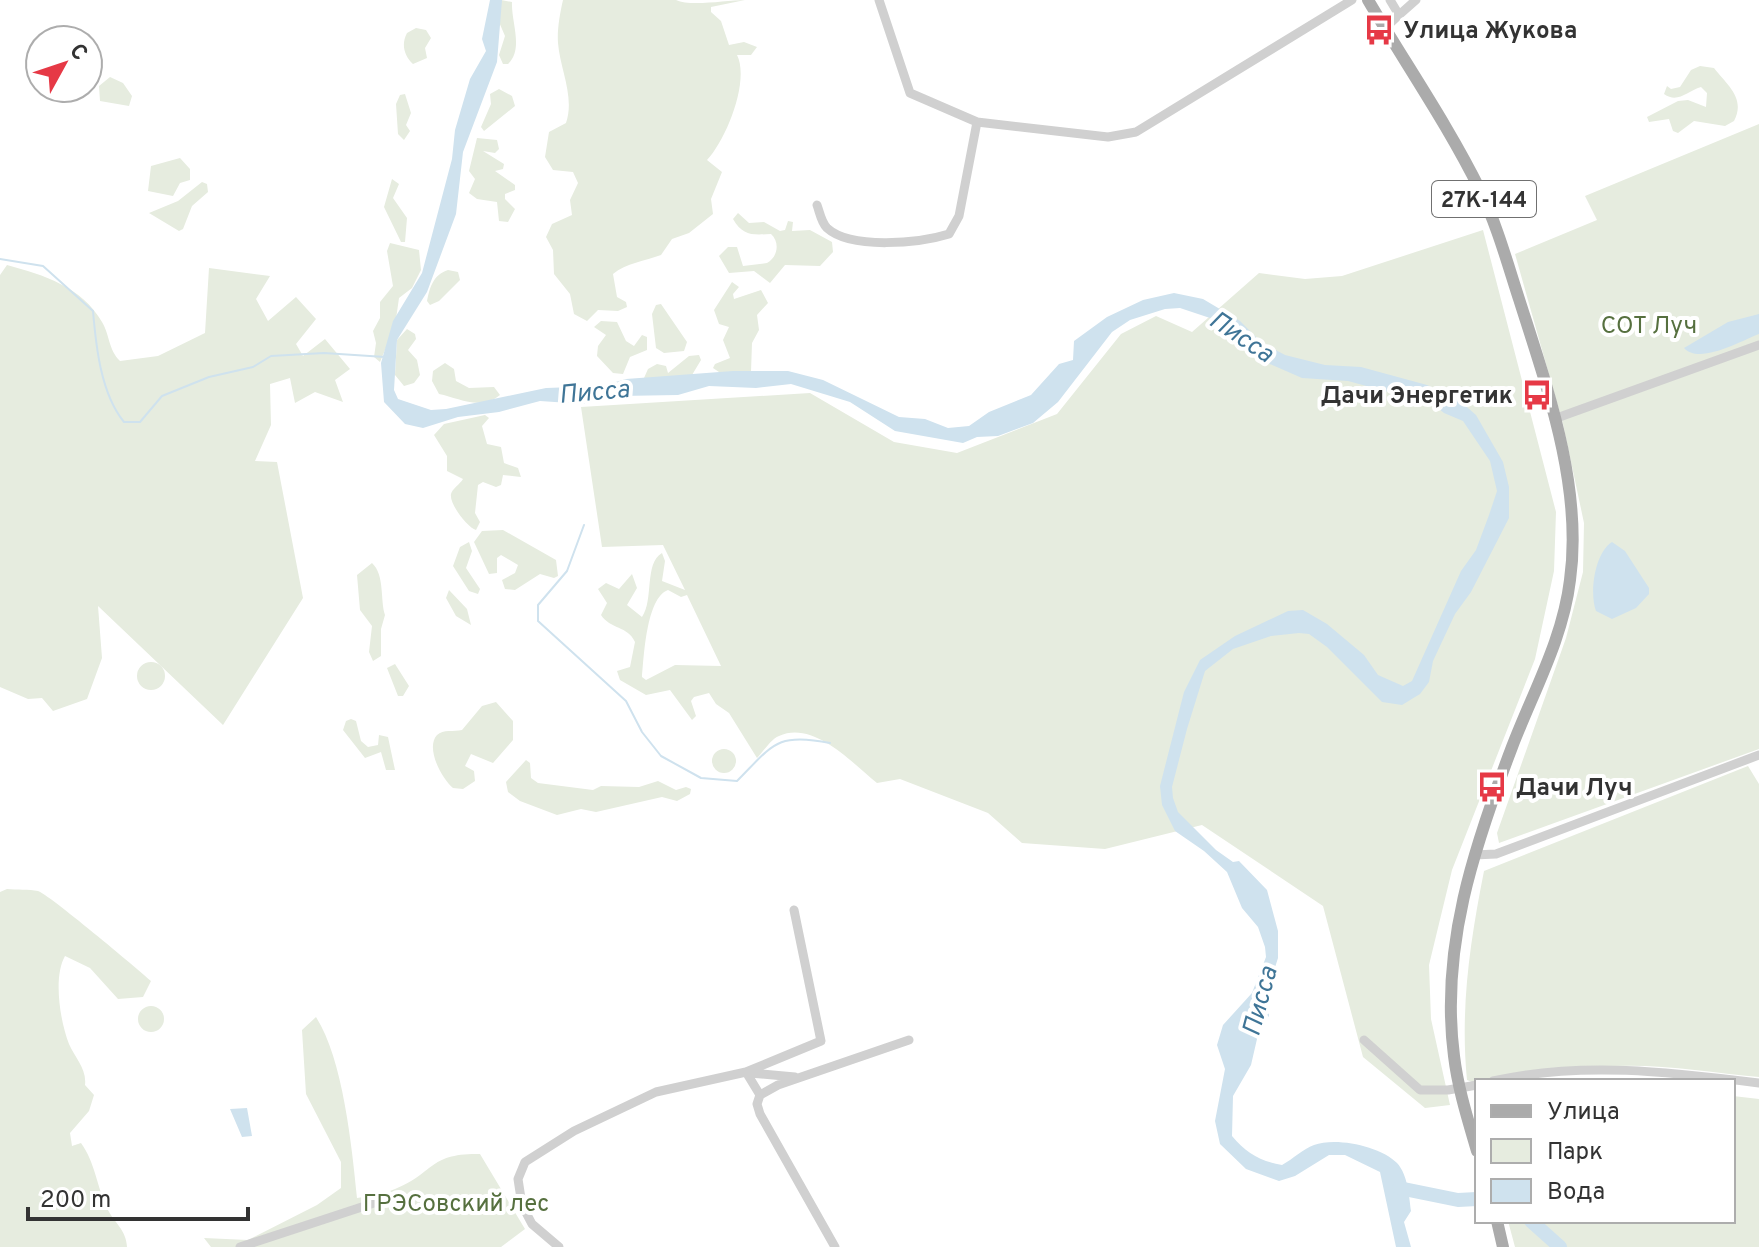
<svg xmlns="http://www.w3.org/2000/svg" width="1759" height="1247" font-family="Overpass,sans-serif">
	<style>
		.green { fill: #e6ecdf; fill-rule: evenodd }
		.water { fill: #cfe2ee }
		.lines { fill: none; stroke-linecap: round; stroke-linejoin: round }
		.stream { stroke: #cfe2ee; stroke-width: 2 }
		.river { stroke: #cfe2ee; stroke-width: 14 }
		.minor { stroke: #d0d0d0; stroke-width: 9 }
		.major { stroke: #ababab; stroke-width: 12 }
		.labels { text-anchor: middle; stroke-width: 8; stroke-linejoin: round; paint-order: stroke }
		.shield { fill: #fff; stroke: #707070; stroke-width: 2 }
		.shield-label { font-size: 22px; font-weight: bold; fill: #333 }
		.poi-label { font-size: 24px; font-weight: bold; fill: #333; stroke: #fff; text-anchor: start }
		.park-label { font-size: 24px; fill: #56703f; stroke: #fff }
		.water-label { font-size: 26px; font-style: italic; fill: #3f7597; stroke: #fff }
	</style>
	<rect width="100%" height="100%" fill="#fff"/>
	<path class="green" d="M501 0 512 2C511 22 524 49 508 64H503L499 55 505 36 499 22Z
		M563 0H676C691 7 726 0 745 0L711 7V12L721 21 729 45 744 42 757 47 751 55H737C750 81 726 140 707 160L722 172 711 199 713 214 689 233 672 239 661 255C645 261 626 263 613 274L617 297 626 302 627 307 618 311 598 310 587 321 574 314 570 294 554 274 553 250 546 237 552 224 572 215 570 200 578 183 573 172 553 170 545 157 549 132 566 123C575 97 560 69 558 43 557 30 560 13 563 0Z
		M416 28 426 30 431 38 425 48 427 58 413 64C404 56 401 44 407 33Z
		M1700 66 1714 68C1727 85 1746 98 1734 121L1725 126 1694 121 1678 133 1673 131 1669 119 1649 122 1647 117 1678 101 1688 100 1706 107 1707 93 1701 87C1687 91 1678 104 1664 94L1667 86 1671 89 1680 87 1691 70Z
		M110 77 123 83 132 96 129 106 100 101 99 86Z
		M499 89 512 96 515 106 484 131 481 127 491 104 490 94Z
		M405 94 411 113 406 125 410 131 404 140 398 134 396 104 400 95Z
		M1759 124V749L1499 843 1497 833 1566 638 1583 572 1584 523 1563 424 1515 254 1597 220 1585 196Z
		M477 138 497 140 499 149 495 153 483 151 504 164 503 169 495 171 515 185V190L505 194V199L515 209 508 222 499 221 497 202 477 199 469 193 475 179 469 171Z
		M180 158 190 169V180L180 183 173 196 148 191 151 166Z
		M392 179 399 184 393 198 407 218 405 242H401L384 207Z
		M202 182 207 184 208 192 192 206 183 229 179 231 149 213 178 201Z
		M738 213 749 223 764 222 780 231 785 230 788 221 793 222 792 231 810 230 832 242 833 252 820 266 785 265 770 283 754 271 729 273 719 256 728 247H737L743 266 767 263C778 257 780 242 771 234 752 235 743 236 733 219Z
		M1483 230 1556 512 1554 571 1535 659 1452 870 1429 965 1431 1019 1450 1105 1425 1108 1363 1057 1323 906 1202 825 1105 849 1022 843 988 813 900 779 877 783C853 764 814 720 779 736 771 739 763 752 757 758L729 713 716 704 709 693 694 697 691 701 696 716 692 720 670 690 646 695 620 680 617 671 630 667 635 642C628 626 610 629 601 615L607 603 598 589 606 583 619 589 632 574 637 588 627 605 642 617C654 600 644 563 662 553L665 561 662 581 685 590 663 545 602 547 581 407 810 393 894 442 957 453 1057 414 1121 334 1156 316 1192 332 1259 273 1305 279 1342 276ZM668 590 681 597 687 595 721 666 675 665 646 680 642 677C644 658 646 598 668 590Z
		M390 243 419 250 421 270 412 288 399 298 395 326 380 362 374 357 376 343 373 331 380 318V302L393 286 387 251Z
		M7 265C44 275 82 287 102 322 110 335 108 349 120 361L158 356 205 333 209 268 270 276 256 299 268 321 296 297 316 319 296 344 303 356 325 339 350 369 335 380 343 402 315 392 295 403 290 378 270 384 271 425 255 461 277 462 303 598 223 725 98 606 102 658 87 699 53 711 42 698 28 699 0 687V275Z
		M448 270 458 272 460 280 439 301 430 305 427 301C430 287 433 275 448 270Z
		M732 282 739 287 733 294 734 299 761 290 768 303 757 315 759 330 752 343 751 372 722 374 713 368 715 364 730 358 723 340 729 327 719 324 714 310Z
		M661 304 687 342 684 351 664 353 656 348 652 314 656 305Z
		M601 321 617 322 626 341 634 346 642 335 647 337V350L630 357 623 374 613 373 597 356 598 346 606 335 594 327Z
		M407 329 415 334 416 339 408 350 417 360 420 375 414 383 404 386 395 375 397 340Z
		M699 355 701 360 692 375 646 382 644 378 648 369 657 364 666 366 668 373 689 356Z
		M445 363 454 369 456 381 469 388 494 387 500 395C480 411 459 398 439 394L432 381 433 371Z
		M485 415 489 418 482 426 487 444 501 447 504 463 518 468 521 477 503 475 501 485 496 487 483 482 478 485 475 513 480 522 476 530C468 528 449 504 451 494 452 489 460 484 463 479L447 471V456L434 435 444 424Z
		M503 530 556 560 558 576 554 578 540 574 515 590 505 589 502 580 515 573 518 565 501 555 497 558V573L489 574 474 542 482 531Z
		M469 542 472 551 466 568 480 589 478 594 469 591 453 566 460 547Z
		M372 563C385 575 380 600 385 615L381 629V656L373 661 369 652 372 626 360 610 357 575Z
		M449 590 467 609 471 625 456 616 446 598Z
		M137 676a14 14 0 1 1 28 0a14 14 0 1 1-28 0Z
		M395 664 409 686 403 696H398L387 668Z
		M496 702 513 721V740L493 763 471 754 465 766 474 771 475 781 463 789 453 788C442 779 425 748 437 735 443 729 454 732 462 730L482 706Z
		M351 719 356 721 361 741 368 747 378 745 379 735 388 737 395 770H386L381 752 365 758 343 730 346 721Z
		M712 761a12 12 0 1 1 24 0a12 12 0 1 1-24 0Z
		M526 760 530 763 531 778 538 783 593 790 601 786 639 787 658 781 676 790 686 787 691 789 690 794 677 801 662 797 596 812 581 809 557 815 520 801 508 792 506 782Z
		M1748 766 1759 784V1077C1707 1072 1652 1062 1599 1067 1558 1071 1519 1081 1477 1081V1084L1467 1080C1460 1008 1470 942 1484 871Z
		M7 889C17 890 29 889 38 891 47 893 139 970 151 981L143 997 118 999 90 968 65 956C53 977 60 1021 69 1044 75 1058 87 1069 85 1085L94 1095 89 1111 70 1133 72 1146 81 1143C95 1162 97 1187 107 1208 114 1223 126 1229 127 1247H0V892Z
		M138 1019a13 13 0 1 1 26 0a13 13 0 1 1-26 0Z
		M316 1017C343 1059 352 1147 357 1198 370 1196 383 1194 395 1189 435 1173 428 1153 480 1154L525 1229 501 1247H211L204 1238 248 1240 317 1205 341 1188V1162L306 1094 302 1030Z
		M1733 1096 1759 1099V1247H1515L1508 1221H1733Z"/>
	<path class="water" d="M490 0H502L497 62 463 152 456 214 427 292 397 340 394 390 398 399 431 410 446 409 546 388 602 386 626 379 733 371H788L823 380 899 417 925 419 948 428 969 426 989 412 1031 395 1059 364 1073 360 1074 341 1107 317 1143 300 1174 293 1203 299 1240 321 1261 342 1285 355 1325 365 1361 367 1427 385 1460 401 1476 415 1503 462 1509 487V518L1471 592 1455 614 1433 661 1429 682 1420 694 1402 705 1382 702 1327 647 1309 634 1299 633 1271 636 1233 649 1205 671 1187 729 1172 787 1173 798 1178 812 1216 850 1233 862 1239 861 1267 890 1278 931V958L1269 986V1016L1260 1026 1251 1065 1233 1096 1232 1136C1246 1153 1260 1161 1282 1165 1293 1159 1303 1149 1314 1145 1336 1137 1380 1146 1397 1163 1408 1175 1409 1196 1411 1211L1404 1222 1411 1247H1396L1380 1172 1345 1155H1329L1295 1176 1279 1181 1246 1169 1220 1144 1215 1121 1225 1069 1217 1045 1223 1025 1252 993 1266 957 1265 947 1258 927 1242 908 1227 872 1204 851 1175 831 1162 805 1160 786 1184 692 1200 660 1235 636 1288 611 1303 610 1327 624 1364 655 1378 675 1403 686 1412 681 1461 571 1476 550 1489 515 1497 491 1490 461 1463 421 1444 413 1433 404 1348 381 1302 378 1254 357 1234 334 1210 318 1180 308 1165 309 1130 320 1112 332 1058 402 1033 423 998 436 977 437 963 443 895 431 850 402 791 384 756 388 709 386 678 395 620 396 584 404 540 401 499 412 458 417 423 428 405 424 384 402 381 363 393 321 422 273 452 159 455 130 470 79 486 51 482 39Z
		M1759 314V334C1741 341 1699 365 1684 348L1728 322Z
		M1612 542 1625 551 1649 588V594L1636 608 1612 619 1596 611C1589 593 1595 552 1612 542Z
		M247 1108 252 1136 242 1137 230 1109Z"/>
	<g class="lines">
		<path class="stream" d="M0 259 43 266 93 311C96 347 101 394 124 422H140L162 396 209 377 253 367 271 356 324 353 385 357
			M584 525 567 571 538 605V621L626 701 642 732 661 756 701 778 737 781C773 745 776 732 830 743"/>
		<path class="river" d="M1399 1188 1458 1200 1477 1199
			M1531 1221 1560 1247"/>
		<path class="minor" d="M879 0 910 93 977 122 1108 137 1136 132 1352 0
			M1399 15 1416 0
			M1385 28 1399 15 1390 0
			M817 205C820 213 821 222 827 228 851 250 920 243 949 234L959 216 977 122
			M1554 419 1759 345
			M1474 855 1496 854 1759 755
			M1364 1040 1420 1090H1448L1477 1085
			M746 1072 760 1095
			M750 1073 795 1077
			M1493 1081C1581 1061 1671 1072 1759 1083
			M240 1247 377 1202
			M559 1247 532 1224 522 1205 518 1179 525 1162 574 1131 656 1092 746 1072 821 1041 794 910
			M835 1247 760 1114 757 1104 760 1095 778 1085 909 1040"/>
		<path class="major" d="M1368 0C1405 63 1448 125 1480 190 1497 225 1507 262 1519 299 1547 387 1583 487 1570 580 1563 639 1533 692 1512 747 1474 847 1440 948 1454 1056 1458 1089 1468 1120 1477 1151
			M1497 1221 1503 1247"/>
	</g>
	<defs>
		<g id="bus-bare" transform="scale(2.4)"><path d="M-5-6H5V4H4V6H2V4H-2V6H-4V4H-5ZM-3.5-4V0h7V-4ZM-3.5 1.2v1.5H-2V1.2ZM2 1.2v1.5H3.5V1.2Z" fill="#e63946" stroke="#fff" stroke-width="2.5" paint-order="stroke"/></g>
	</defs>
	<g fill-rule="evenodd">
		<use href="#bus-bare" x="1379" y="30"/>
		<use href="#bus-bare" x="1537" y="395"/>
		<use href="#bus-bare" x="1492" y="787"/>
	</g>
	<g class="labels">
		<rect class="shield" x="1432" y="181" width="104" height="36" rx="6"/>
		<g class="shield-label">
			<text x="1484" y="207">27К-144</text>
		</g>
		<g class="poi-label">
			<text x="1403" y="38">Улица Жукова</text>
			<text x="1513" y="403" text-anchor="end">Дачи Энергетик</text>
			<text x="1516" y="795">Дачи Луч</text>
		</g>
		<g class="park-label">
			<text x="1649" y="333">СОТ Луч</text>
			<text x="456" y="1211">ГРЭСовский лес</text>
		</g>
		<g class="water-label">
			<text transform="translate(1242 336) rotate(34)" y="9">Писса</text>
			<text transform="translate(594 391) rotate(-5)" y="9">Писса</text>
			<text transform="translate(1259 1001) rotate(-75)" y="9">Писса</text>
		</g>
	</g>
	<rect x="1475" y="1079" width="260" height="144" fill="#ffffff" stroke="#adadad" stroke-width="2"/>
	<rect x="1491" y="1105" width="40" height="12" fill="#ababab" stroke="#adadad" stroke-width="2"/>
	<text x="1547" y="1119" font-size="24" fill="#333333">Улица</text>
	<rect x="1491" y="1139" width="40" height="24" fill="#e6ecdf" stroke="#adadad" stroke-width="2"/>
	<text x="1547" y="1159" font-size="24" fill="#333333">Парк</text>
	<rect x="1491" y="1179" width="40" height="24" fill="#cfe2ee" stroke="#adadad" stroke-width="2"/>
	<text x="1547" y="1199" font-size="24" fill="#333333">Вода</text>
	<g transform="translate(64 64) rotate(50)"><circle r="38" fill="#ffffff" stroke="#adadad" stroke-width="2"/>
	<path d="M0-6L14 30L0 20L-14 30Z" fill="#e63946"/>
	<text y="-12" font-size="22" font-weight="bold" text-anchor="middle" fill="#333333">С</text>
	</g>
	<path d="M28 1207v12h220v-12" fill="none" stroke="#333333" stroke-width="4"/>
	<text x="40" y="1207" font-size="24" fill="#333333" stroke="#ffffff" stroke-width="6" paint-order="stroke">200 m</text>
</svg>
